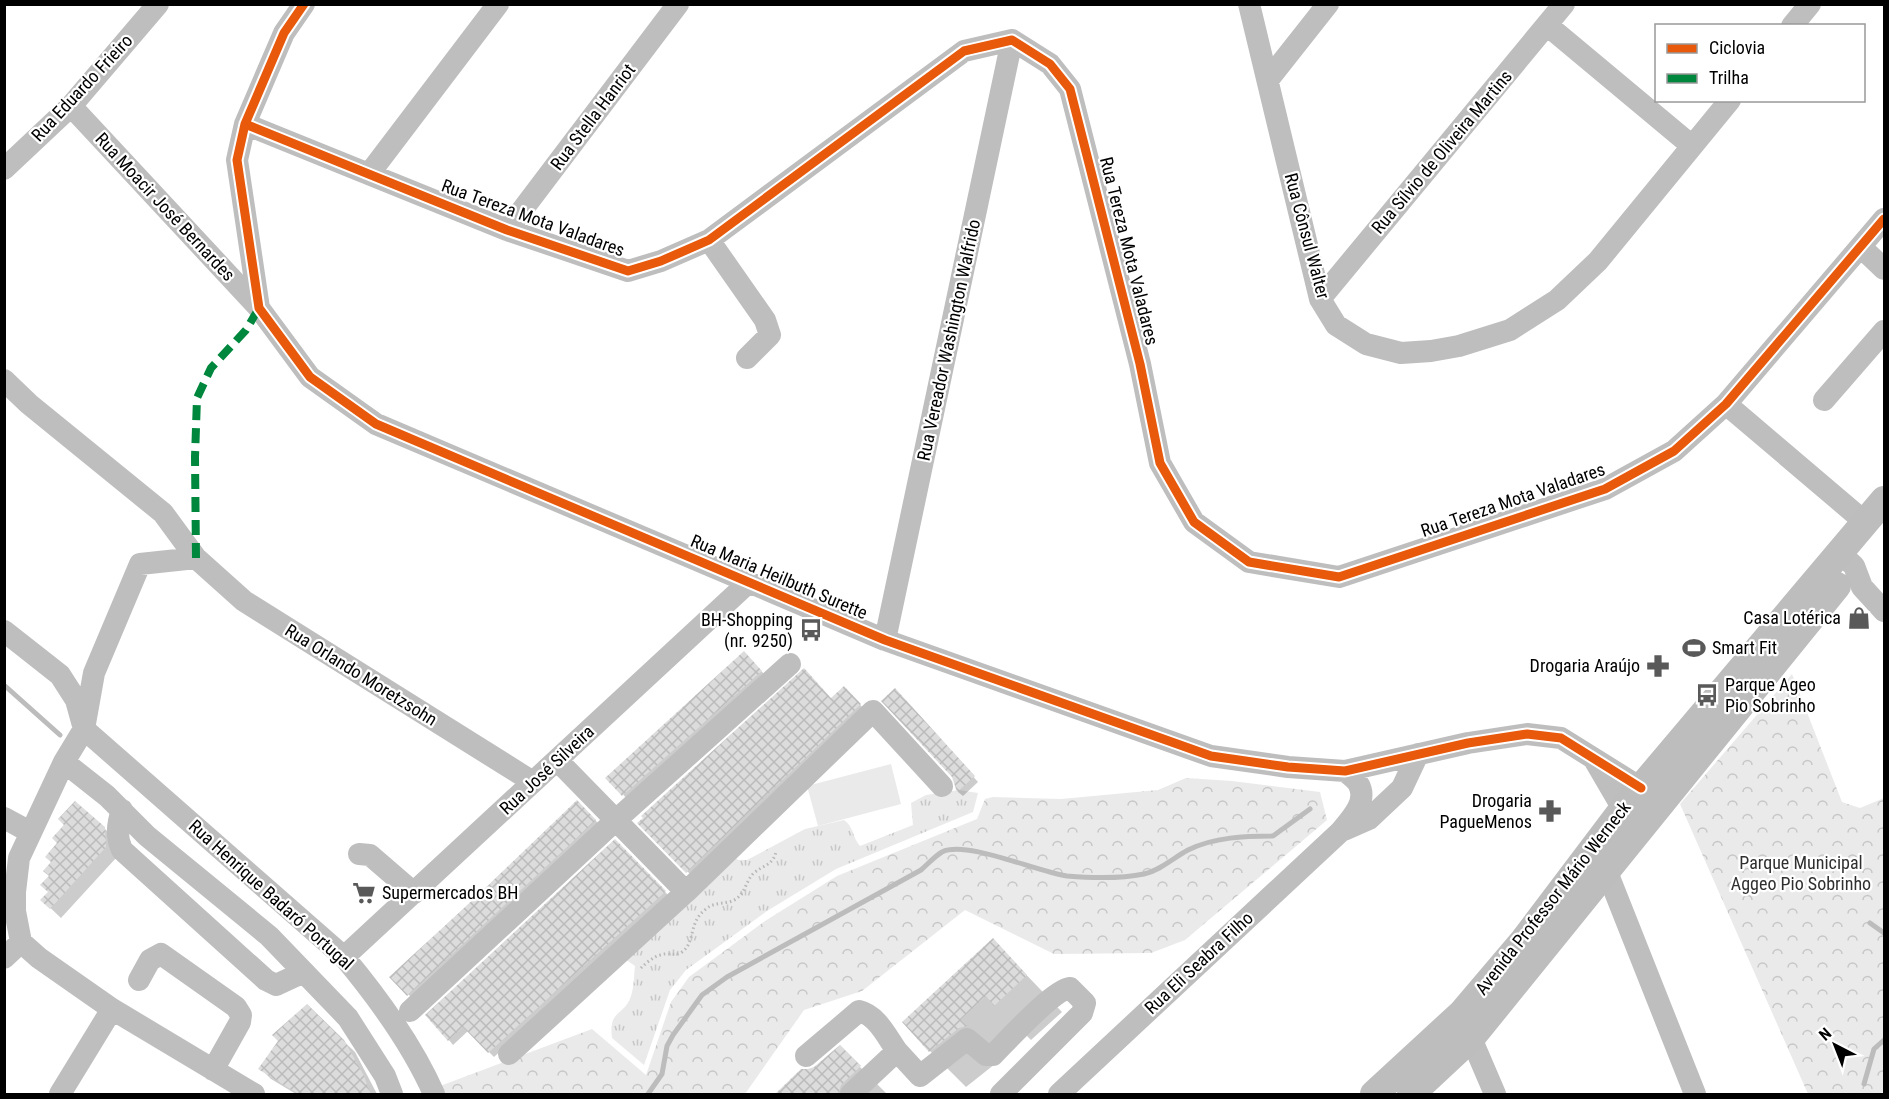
<svg xmlns="http://www.w3.org/2000/svg" width="1889" height="1099" font-family="'Roboto Condensed',sans-serif">
	<style>
		.grass { fill: url(#grass-tufts) }
		.forest { fill: url(#forest-crowns) }
		.pitch { fill: #eaeaea }
		.shadow { fill: #0003 }
		.lines { fill: none; stroke-linecap: round; stroke-linejoin: round }
		.stream { stroke: #bcbcbc; stroke-width: 5 }
		.building { fill: url(#building-cross-hatch) }
		.path { stroke: #b8b8b8; stroke-width: 3; stroke-dasharray: 1.5 3; stroke-linecap: butt }
		.minor { stroke: #bebebe; stroke-width: 22 }
		.major { stroke: #bdbdbd; stroke-width: 28 }
		.quiet { stroke: #00873e; stroke-width: 8; stroke-dasharray: 15 8; stroke-linecap: butt }
		.cycleway-casing { stroke: #fff; stroke-width: 13 }
		.cycleway { stroke: #e8590c; stroke-width: 9 }
		.labels { text-anchor: middle; stroke-width: 4.5; stroke-linejoin: round; paint-order: stroke }
		.street-label { font-size: 18px; fill: #000; stroke: #fff }
		.poi-label { font-size: 18px; fill: #000; stroke: #fff; text-anchor: end }
		.park-label { font-size: 18px; fill: #2f2f2f; stroke: #fff }
	</style>
	<defs>
		<pattern id="grass-tufts" width="24" height="20" patternUnits="userSpaceOnUse" patternTransform="scale(1.5)"><rect width="24" height="20" fill="#eaeaea"/><path d="M3 7l-1-3M5 7V3M7 7l1-3M15 17l-1-3M17 17v-4M19 17l1-3" fill="none" stroke="#c7c7c7"/></pattern>
		<pattern id="forest-crowns" width="20" height="18" patternUnits="userSpaceOnUse" patternTransform="scale(1.5)"><rect width="20" height="18" fill="#eaeaea"/><path d="M2 6a3 3 0 1 1 6 0M12 15a3 3 0 1 1 6 0" fill="none" stroke="#c7c7c7"/></pattern>
		<pattern id="building-cross-hatch" width="8" height="8" patternUnits="userSpaceOnUse" patternTransform="scale(1.5)"><rect width="8" height="8" fill="#dcdcdc"/><path d="M0 0l8 8M0 8l8-8" fill="none" stroke="#bbb"/></pattern>
	</defs>
	<rect width="100%" height="100%" fill="#fff"/>
	<path class="grass" d="M959 790 978 793 973 812 836 869 767 911 686 970 670 990 644 1065 612 1038C608 1009 625 1016 631 996 634 987 634 975 635 966L625 959 734 856 738 860H747L805 829 844 820C854 827 852 837 860 846L913 825 911 803 926 795Z"/>
	<path class="forest" d="M1792 674 1842 802 1860 808 1884 798V1094H1808L1680 804Z
		M1186 778 1232 781 1320 792 1327 820 1185 940 1151 953 1054 954 965 910 862 991 804 1010 745 1094H444L440 1086 592 1029 646 1075 671 1002 689 977 765 921 837 876 977 819 985 799 993 797 1061 799 1158 790Z"/>
	<path class="pitch" d="M891 764 901 804 818 826 807 786Z"/>
	<path class="shadow" d="M744 653 766 676 628 800 608 778Z
		M844 688 865 710 692 876 639 823 831 700Z
		M900 695 978 782 963 796 958 792 953 776Z
		M577 802 600 825 413 999 391 977Z
		M104 828 115 839 116 858 61 918 42 900 50 892V877Z
		M615 841 670 897 494 1057 468 1031 453 1045 449 1040Z
		M993 940 1062 1012 1031 1040 1022 1031 995 1064 966 1087 930 1051Z
		M307 1006 355 1052 377 1094H296L271 1079 260 1068Z
		M840 1047 887 1094H776L815 1068Z"/>
	<g class="lines">
		<path class="stream" d="M4 685 60 735
			M1870 923 1884 933
			M1864 1084 1874 1049 1884 1040
			M648 1094 662 1074 667 1046 673 1035 702 995 727 977 921 870C928 864 935 856 942 852 967 840 1037 872 1067 876 1091 878 1120 879 1144 874 1161 870 1173 858 1188 850 1214 837 1246 836 1273 836L1310 809"/>
	</g>
	<path class="building" d="M744 651 762 671 622 796 605 778Z
		M804 668 831 698 844 686 861 704 686 873 637 823 643 818 641 816Z
		M895 688 975 776 957 792 952 777 881 701Z
		M577 800 596 820 407 996 389 977 475 898Z
		M75 801 105 827 106 847 50 909 40 900 48 892 40 885 49 876 43 871 51 862 45 857 57 843 52 838 64 825 58 819Z
		M615 839 666 891 488 1053 463 1027 448 1041 425 1015Z
		M993 938 1027 975 994 1006 986 996 961 1019 967 1026 959 1028 929 1052 902 1022Z
		M307 1004 344 1040 364 1076 371 1095H300L258 1069 278 1041 272 1035Z
		M840 1045 861 1066 841 1085 838 1095H774L801 1069H808L814 1067Z"/>
	<g class="lines">
		<path class="path" d="M641 968C646 963 653 957 660 955 668 952 675 957 682 952 696 942 688 922 706 909 715 901 727 905 736 899 746 892 746 880 754 873 763 865 774 865 776 851"/>
		<path class="minor" d="M304 4 284 33 245 124 237 160 259 308 310 377 376 424 885 640 1211 756 1288 767 1345 771 1468 743 1527 734 1561 738 1641 788
			M1249 4 1320 299 1336 325 1366 344 1401 353 1431 351 1459 346 1510 330 1557 300 1598 261 1730 100
			M1547 25 1692 146
			M1792 26 1810 4
			M1268 80 1328 4
			M71 106 259 308
			M245 124 507 230 628 271 661 261 709 240 964 51 1012 40 1050 64 1070 89 1140 364 1160 463 1194 522 1249 562 1339 577 1605 489 1674 451 1726 404 1884 219
			M4 169 71 106 158 4
			M369 174 498 4
			M507 230 678 4
			M709 240 765 320 770 335 747 358
			M1861 247 1884 269
			M1320 299 1564 4
			M4 380 29 404 163 513 196 558 244 601 533 782
			M1824 400 1884 331
			M1726 404 1866 523
			M1840 553 1854 566 1862 587 1884 611
			M196 558 140 564 94 673 84 729 64 762 19 858 15 892V911L21 942 39 958 112 1009 254 1094
			M4 631 60 675 76 700 84 729 344 957C379 999 412 1044 434 1094
			M885 640 1012 40
			M557 760 686 892
			M1595 761 1623 809 1635 820
			M64 762 107 796 147 836 269 936 348 1018 385 1076 392 1094
			M122 810C117 825 116 837 122 850L266 980 276 985 304 972
			M4 818 30 832
			M1344 830 1369 819 1402 788 1418 754
			M359 854 370 855 414 893
			M1607 872 1695 1094
			M344 957 749 582
			M4 958 21 942
			M139 980 150 960 161 954 236 1007 241 1015 240 1022 213 1070
			M410 1011 616 820 790 664
			M1465 1024 1495 1094
			M897 1051 920 1076 967 1039 986 1055H993C1008 1040 1053 990 1070 988L1085 1003 1082 1013 1001 1094
			M509 1054 686 892 873 711 942 786
			M806 1056 859 1011C877 1015 887 1037 897 1051L851 1094
			M60 1094 112 1009
			M1059 1094 1340 832C1350 820 1368 802 1359 785 1357 780 1350 775 1345 771"/>
		<path class="major" d="M1374 1094 1462 1013 1524 940 1623 809 1884 500
			M1411 1094 1471 1038 1837 586"/>
		<path class="quiet" d="M196 558 195 457 197 398 211 368 246 330 259 308"/>
		<g class="cycleway-casing">
			<path id="cycleway" d="M304 4 284 33 245 124 237 160 259 308 310 377 376 424 885 640 1211 756 1288 767 1345 771 1468 743 1527 734 1561 738 1641 788
				M245 124 507 230 628 271 661 261 709 240 964 51 1012 40 1050 64 1070 89 1140 364 1160 463 1194 522 1249 562 1339 577 1605 489 1674 451 1726 404 1884 219"/>
		</g>
		<use href="#cycleway" class="cycleway"/>
	</g>
	<defs>
		<g id="shop-bare" transform="scale(1.8)"><path d="M-5-2.5h2.3a2.7 3.5 0 0 1 5.4 0H5L5.5 6h-11ZM-1.5-2.5h3a1.5 2.3 0 0 0-3 0Z" fill="#595959" stroke="#fff" stroke-width="2.5" paint-order="stroke"/></g>
		<g id="bus-bare" transform="scale(1.8)"><path d="M-5-6H5V4H4V6H2V4H-2V6H-4V4H-5ZM-3.5-4V0h7V-4ZM-3.5 1.2v1.5H-2V1.2ZM2 1.2v1.5H3.5V1.2Z" fill="#595959" stroke="#fff" stroke-width="2.5" paint-order="stroke"/></g>
		<g id="stadium-bare" transform="scale(1.8)"><path d="M0-5a6.5 5 0 1 0 0 10a6.5 5 0 1 0 0-10ZM-3.5-1.8h7v3.6h-7Z" fill="#595959" stroke="#fff" stroke-width="2.5" paint-order="stroke"/></g>
		<g id="pharmacy-bare" transform="scale(1.8)"><path d="M-2-6h4v4h4v4h-4v4h-4v-4h-4v-4h4Z" fill="#595959" stroke="#fff" stroke-width="2.5" paint-order="stroke"/></g>
		<g id="supermarket-bare" transform="scale(1.8)"><path d="M-6-5.5h2.5l.6 2H6L4.5 2H-2.5L-4.4-4H-6ZM-1.5 3.2a1.3 1.3 0 1 0 .1 0ZM3 3.2a1.3 1.3 0 1 0 .1 0Z" fill="#595959" stroke="#fff" stroke-width="2.5" paint-order="stroke"/></g>
	</defs>
	<g fill-rule="evenodd">
		<use href="#shop-bare" x="1859" y="618"/>
		<use href="#bus-bare" x="811" y="630"/>
		<use href="#stadium-bare" x="1694" y="648"/>
		<use href="#pharmacy-bare" x="1658" y="666"/>
		<use href="#bus-bare" x="1707" y="695"/>
		<use href="#pharmacy-bare" x="1550" y="811"/>
		<use href="#supermarket-bare" x="364" y="893"/>
	</g>
	<g class="labels">
		<g class="street-label">
			<text transform="translate(82 88) rotate(-47)" y="6">Rua Eduardo Frieiro</text>
			<text transform="translate(593 117) rotate(-53)" y="6">Rua Stella Hanriot</text>
			<text transform="translate(1442 152) rotate(-50)" y="6">Rua Sílvio de Oliveira Martins</text>
			<text transform="translate(165 207) rotate(47)" y="6">Rua Moacir José Bernardes</text>
			<text transform="translate(533 218) rotate(20)" y="6">Rua Tereza Mota Valadares</text>
			<text transform="translate(1307 236) rotate(75)" y="6">Rua Cônsul Walter</text>
			<text transform="translate(1129 251) rotate(76)" y="6">Rua Tereza Mota Valadares</text>
			<text transform="translate(949 340) rotate(-78)" y="6">Rua Vereador Washington Walfrido</text>
			<text transform="translate(1513 500) rotate(-19)" y="6">Rua Tereza Mota Valadares</text>
			<text transform="translate(779 577) rotate(23)" y="6">Rua Maria Heilbuth Surette</text>
			<text transform="translate(361 675) rotate(32)" y="6">Rua Orlando Moretzsohn</text>
			<text transform="translate(547 770) rotate(-43)" y="6">Rua José Silveira</text>
			<text transform="translate(271 895) rotate(42)" y="6">Rua Henrique Badaró Portugal</text>
			<text transform="translate(1553 898) rotate(-52)" y="6">Avenida Professor Mário Werneck</text>
			<text transform="translate(1199 963) rotate(-43)" y="6">Rua Eli Seabra Filho</text>
		</g>
		<g class="poi-label">
			<text x="1841" y="624">Casa Lotérica</text>
			<text x="793" y="626">BH-Shopping<tspan x="793" dy="21">(nr. 9250)</tspan></text>
			<text x="1712" y="654" text-anchor="start">Smart Fit</text>
			<text x="1640" y="672">Drogaria Araújo</text>
			<text x="1725" y="691" text-anchor="start">Parque Ageo<tspan x="1725" dy="21">Pio Sobrinho</tspan></text>
			<text x="1532" y="807">Drogaria<tspan x="1532" dy="21">PagueMenos</tspan></text>
			<text x="382" y="899" text-anchor="start">Supermercados BH</text>
		</g>
		<g class="park-label">
			<text x="1801" y="869">Parque Municipal<tspan x="1801" dy="21">Aggeo Pio Sobrinho</tspan></text>
		</g>
	</g>
	<rect width="1889" height="1099" fill="none" stroke="#000000" stroke-width="12"/>
	<rect x="1655" y="24" width="210" height="78" fill="#ffffff" stroke="#999999" stroke-width="1.5"/>
	<rect x="1667" y="44" width="30" height="9" fill="#e8590c" stroke="#999999" stroke-width="1.5"/>
	<text x="1709" y="54" font-size="18" fill="#000000">Ciclovia</text>
	<rect x="1667" y="74" width="30" height="9" fill="#00873e" stroke="#999999" stroke-width="1.5"/>
	<text x="1709" y="84" font-size="18" fill="#000000">Trilha</text>
	<g transform="translate(1835 1045) rotate(318)" stroke="#ffffff" stroke-width="4.5" paint-order="stroke">
	<path d="M0-4.5L10 22L0 15L-10 22Z" fill="#000000"/>
	<text y="-9" font-size="16" font-weight="bold" text-anchor="middle" fill="#000000">N</text>
	</g>
</svg>
